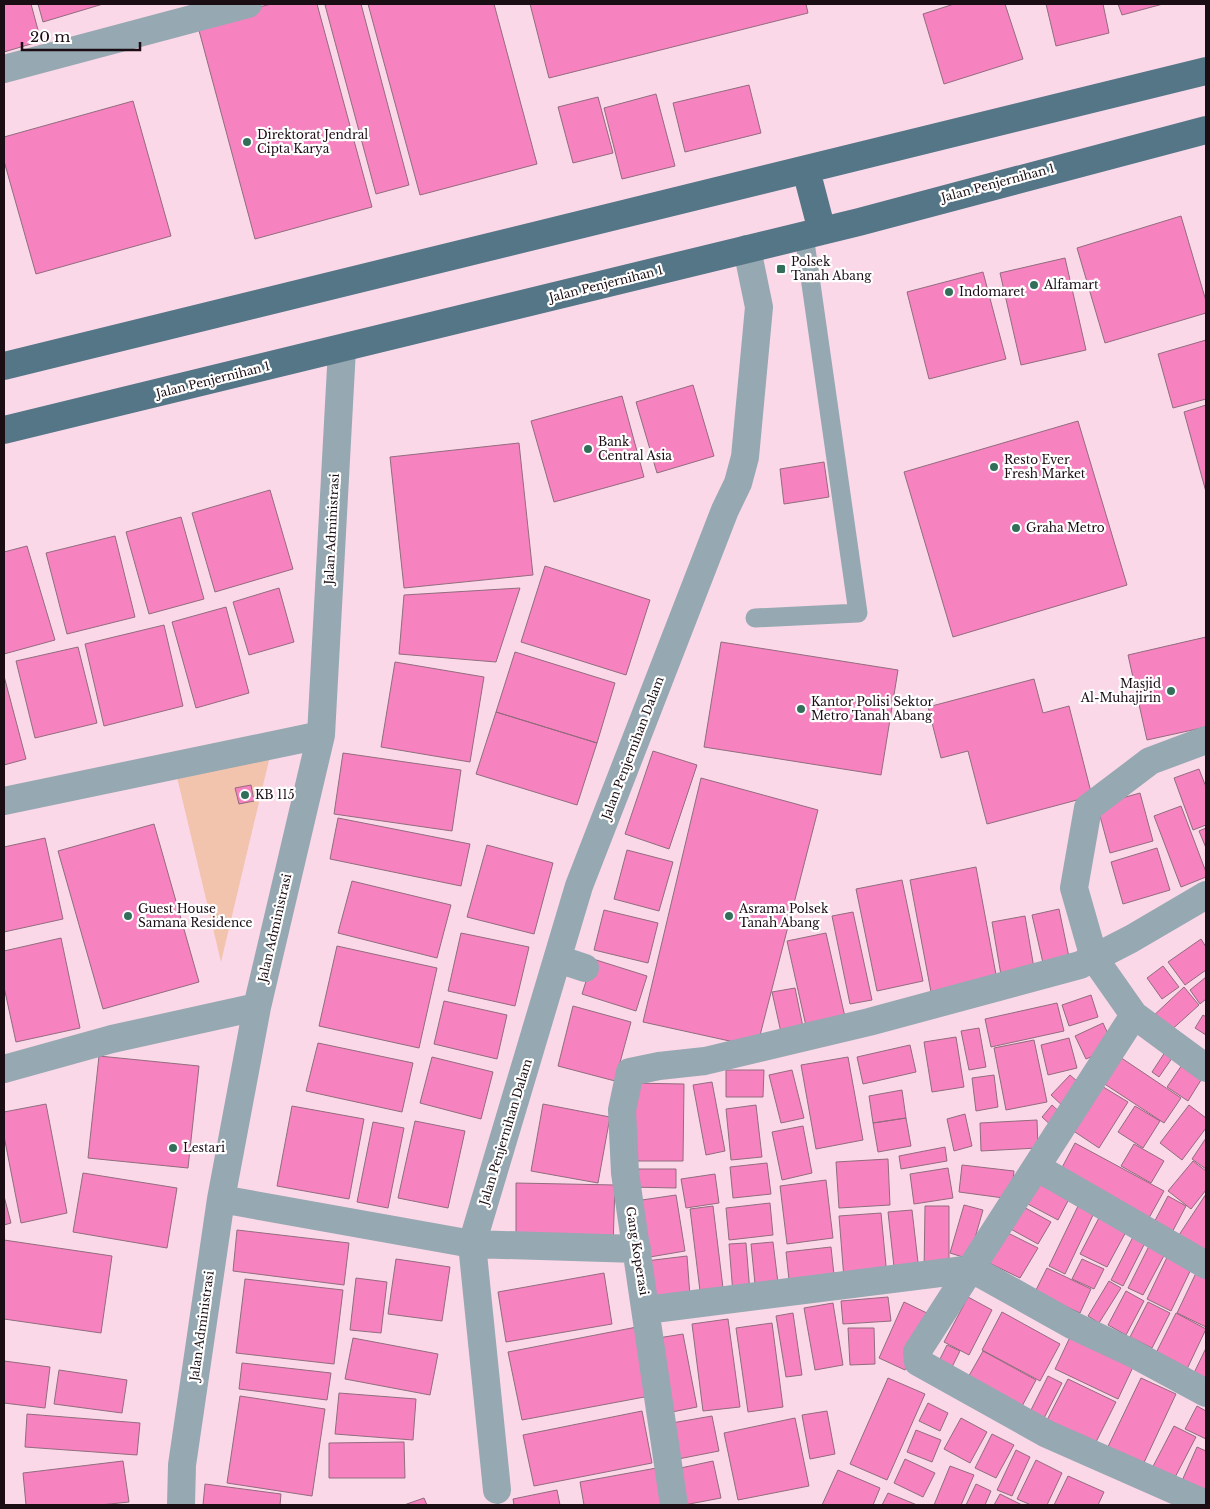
<svg xmlns="http://www.w3.org/2000/svg" width="1210" height="1509" font-family="'Libre Baskerville',serif">
	<style>
		.green { fill: #f2c4ad }
		.building { fill: #f682bf; stroke: #926c7e }
		.lines { fill: none; stroke-linecap: round; stroke-linejoin: round }
		.lane { stroke: #96a8b1; stroke-width: 19 }
		.street { stroke: #96a8b1; stroke-width: 28 }
		.primary { stroke: #547686; stroke-width: 28 }
		.poi-dot { fill: #326f5b; stroke: #fff; stroke-width: 2 }
		.labels { text-anchor: middle; stroke-width: 4.5; stroke-linejoin: round; paint-order: stroke }
		.poi-label { font-size: 12px; fill: #1b0d14; stroke: #fff; text-anchor: start }
		.street-label { font-size: 12px; fill: #1b0d14; stroke: #fff }
	</style>
	<rect width="100%" height="100%" fill="#fbd8e8"/>
	<path class="green" d="M270 756 221 962 176 773Z"/>
	<path class="building" d="M4 4H31L41 41 4 52Z
		M38 4H103L43 22Z
		M271 4H317L372 207 255 239 197 23Z
		M330 4H361L409 185 376 194 325 5Z
		M368 4H494L537 164 420 195Z
		M530 4H806L808 13 549 78Z
		M954 4H1005L1023 59 944 84 923 14Z
		M1046 4H1103L1109 33 1056 46Z
		M1118 4H1163L1122 15Z
		M749 85 761 133 685 152 673 103Z
		M656 94 675 166 622 179 604 108Z
		M598 97 613 153 573 163 558 107Z
		M133 101 171 236 36 274 4 161V137Z
		M1181 216 1206 301V313L1105 343 1077 248Z
		M1065 258 1086 350 1021 365 1000 273Z
		M983 272 1006 359 929 379 907 292Z
		M1206 340V399L1173 408 1158 354Z
		M693 385 714 456 657 473 636 402Z
		M622 396 644 477 554 502 531 421Z
		M1206 405V492L1184 412Z
		M1078 421 1127 585 953 637 904 472Z
		M519 443 533 575 404 588 390 457Z
		M824 462 829 497 784 504 780 469Z
		M270 490 293 569 215 592 192 513Z
		M181 517 204 599 149 614 126 532Z
		M115 536 135 617 67 634 46 553Z
		M27 546 55 640 4 654V552Z
		M545 566 650 600 626 675 521 642Z
		M279 588 294 642 249 655 233 602Z
		M520 588 496 662 399 654 404 595Z
		M226 607 249 693 196 708 172 622Z
		M164 625 183 706 104 726 85 644Z
		M1206 637V727L1147 740 1128 655Z
		M721 642 898 670 881 775 704 747Z
		M78 647 97 723 35 738 16 661Z
		M515 652 615 683 597 743 496 712Z
		M395 662 484 677 470 762 381 747Z
		M4 676 26 759 4 765Z
		M1034 679 1043 713 1069 706 1092 796 987 824 968 751 941 758 928 707Z
		M496 712 597 743 577 805 476 774Z
		M653 751 697 765 669 849 625 834Z
		M343 753 461 770 452 831 334 814Z
		M1199 769 1206 787V825L1193 830 1174 778Z
		M701 778 818 810 757 1047 643 1022Z
		M251 785 254 801 239 804 235 788Z
		M1140 793 1153 841 1110 853 1097 805Z
		M1181 806 1206 872V877L1181 887 1154 816Z
		M338 818 470 844 461 886 330 859Z
		M154 824 199 982 103 1009 58 851Z
		M1206 828V848L1199 831Z
		M45 838 63 919 4 932V847Z
		M487 845 553 863 534 934 467 917Z
		M1157 848 1170 890 1123 904 1111 862Z
		M627 850 673 862 659 911 614 899Z
		M976 867 997 980 931 992 910 880Z
		M902 880 923 981 877 991 856 889Z
		M352 881 451 905 437 958 338 933Z
		M1059 909 1069 957 1043 963 1032 915Z
		M604 910 658 923 648 963 594 950Z
		M853 912 872 1000 850 1004 832 916Z
		M1025 916 1034 968 1001 975 992 922Z
		M461 933 529 947 515 1006 448 991Z
		M826 933 845 1017 806 1026 787 941Z
		M61 938 80 1028 16 1042 4 987V951Z
		M1201 939 1206 947V970L1185 985 1168 962Z
		M337 946 437 968 419 1048 319 1026Z
		M593 959 647 976 636 1011 582 994Z
		M1163 966 1179 987 1162 999 1147 978Z
		M1206 977V999L1200 1004 1190 990Z
		M1184 987 1199 1005 1167 1034 1150 1019Z
		M795 988 804 1032 782 1037 772 992Z
		M1091 995 1098 1017 1069 1026 1062 1005Z
		M444 1001 507 1015 497 1059 434 1044Z
		M1057 1003 1064 1031 991 1047 985 1019Z
		M573 1006 631 1022 615 1081 558 1066Z
		M1203 1015 1206 1017V1035L1195 1028Z
		M1103 1023 1114 1047 1086 1059 1075 1036Z
		M979 1028 986 1067 969 1070 961 1031Z
		M956 1037 964 1087 932 1092 924 1042Z
		M1069 1038 1077 1068 1048 1075 1041 1045Z
		M1034 1040 1047 1102 1006 1110 994 1048Z
		M318 1043 413 1063 402 1112 306 1091Z
		M910 1045 916 1072 863 1084 857 1057Z
		M1169 1046 1177 1051 1159 1077 1152 1072Z
		M1117 1055 1181 1098 1164 1123 1100 1081Z
		M99 1056 199 1066 188 1168 88 1158Z
		M432 1057 493 1072 481 1119 420 1103Z
		M848 1057 863 1140 816 1149 801 1065Z
		M1186 1059 1206 1072 1188 1101 1167 1087Z
		M726 1070H764L763 1097H726Z
		M792 1070 804 1118 781 1123 769 1075Z
		M994 1075 998 1107 976 1111 972 1078Z
		M1070 1075 1085 1088 1066 1109 1051 1095Z
		M712 1082 725 1151 706 1155 693 1085Z
		M629 1083 684 1084 683 1161H628Z
		M1100 1085 1128 1102 1099 1148 1072 1130Z
		M902 1090 906 1118 873 1123 869 1096Z
		M46 1104 67 1213 21 1223 4 1136V1112Z
		M543 1104 610 1117 598 1183 531 1171Z
		M756 1105 762 1157 731 1160 726 1109Z
		M1052 1105 1064 1116 1054 1128 1042 1117Z
		M1189 1105 1206 1118V1128L1182 1160 1160 1143Z
		M292 1106 364 1119 349 1199 277 1186Z
		M1135 1106 1160 1121 1143 1148 1118 1132Z
		M965 1114 972 1146 954 1151 947 1119Z
		M906 1118 911 1146 878 1152 873 1123Z
		M1037 1120 1038 1148 981 1151 980 1123Z
		M415 1121 465 1131 448 1208 398 1198Z
		M373 1122 404 1128 388 1208 357 1202Z
		M803 1126 812 1173 782 1180 772 1132Z
		M1206 1138V1169L1192 1159Z
		M1075 1143 1164 1191 1145 1225 1057 1177Z
		M1134 1144 1164 1161 1151 1183 1121 1166Z
		M945 1147 947 1161 901 1169 899 1156Z
		M888 1159 890 1205 839 1208 836 1162Z
		M1193 1161 1206 1171V1190L1191 1209 1168 1191Z
		M767 1163 771 1194 733 1198 730 1167Z
		M962 1165 1014 1171 1011 1199 959 1192Z
		M948 1168 953 1198 914 1204 910 1174Z
		M629 1169H676V1188L629 1187Z
		M83 1173 177 1188 167 1248 73 1232Z
		M715 1174 719 1203 686 1208 681 1179Z
		M826 1180 833 1238 787 1244 780 1186Z
		M516 1183 615 1185 613 1247 516 1242Z
		M1037 1183 1069 1199 1058 1220 1026 1203Z
		M1206 1194V1257L1177 1238Z
		M676 1195 685 1251 644 1258 635 1201Z
		M4 1196 11 1223 4 1225Z
		M1168 1196 1186 1206 1168 1240 1150 1230Z
		M770 1203 773 1235 729 1240 726 1208Z
		M964 1205 983 1210 969 1259 950 1253Z
		M1020 1205 1051 1222 1038 1244 1007 1227Z
		M713 1206 724 1296 701 1299 690 1209Z
		M925 1206H949V1268L924 1272Z
		M1078 1206 1094 1213 1065 1274 1049 1266Z
		M912 1210 919 1271 895 1276 888 1212Z
		M881 1213 887 1276 844 1279 839 1216Z
		M1101 1214 1128 1228 1107 1267 1080 1254Z
		M1000 1229 1038 1248 1020 1278 987 1262Z
		M237 1230 349 1243 344 1285 233 1271Z
		M1135 1233 1147 1239 1123 1286 1111 1280Z
		M4 1240 112 1256 101 1333 4 1319Z
		M773 1242 779 1291 756 1294 751 1244Z
		M1151 1242 1167 1250 1143 1295 1128 1288Z
		M746 1243 750 1292 733 1294 729 1244Z
		M831 1247 835 1284 790 1289 786 1252Z
		M1170 1251 1194 1263 1171 1311 1147 1299Z
		M687 1256 690 1296 655 1304 646 1261Z
		M396 1259 450 1267 442 1321 388 1314Z
		M1082 1259 1104 1269 1094 1289 1072 1279Z
		M1047 1268 1091 1289 1080 1313 1035 1292Z
		M604 1273 612 1324 506 1342 498 1292Z
		M1196 1273 1206 1278V1327L1177 1313Z
		M356 1278 387 1282 381 1333 350 1330Z
		M245 1279 343 1290 334 1364 236 1353Z
		M1109 1281 1121 1288 1099 1323 1088 1316Z
		M1126 1291 1144 1301 1126 1335 1108 1325Z
		M888 1297 891 1321 843 1324 841 1301Z
		M968 1297 992 1310 969 1355 944 1342Z
		M904 1302 929 1314 905 1370 879 1358Z
		M1148 1302 1170 1313 1152 1348 1130 1337Z
		M833 1303 843 1365 815 1370 804 1308Z
		M1002 1312 1060 1344 1040 1381 982 1350Z
		M793 1313 802 1375 786 1377 776 1316Z
		M1176 1313 1206 1329 1187 1369 1156 1353Z
		M728 1319 740 1407 703 1411 692 1324Z
		M772 1323 783 1407 748 1412 736 1328Z
		M642 1326 655 1395 522 1420 508 1352Z
		M848 1328H874L875 1364 850 1365Z
		M683 1334 697 1407 672 1412 658 1338Z
		M1071 1335 1134 1365 1118 1399 1055 1369Z
		M353 1338 438 1354 430 1395 345 1379Z
		M947 1345 960 1351 949 1373 936 1367Z
		M1206 1348V1382L1193 1375Z
		M983 1351 1036 1380 1020 1410 966 1381Z
		M4 1361 50 1367 45 1408 4 1403Z
		M242 1363 331 1373 327 1400 239 1389Z
		M59 1370 127 1380 122 1413 54 1404Z
		M1048 1376 1062 1383 1041 1424 1027 1418Z
		M888 1378 925 1394 887 1480 850 1464Z
		M1141 1378 1176 1394 1141 1469 1105 1453Z
		M1068 1379 1116 1402 1093 1448 1045 1424Z
		M339 1393 416 1399 413 1440 335 1434Z
		M240 1396 325 1409 312 1496 227 1483Z
		M928 1403 948 1413 940 1431 919 1421Z
		M1197 1406 1206 1411V1439L1185 1429Z
		M642 1411 652 1463 534 1486 523 1435Z
		M827 1411 835 1454 810 1459 802 1415Z
		M27 1414 140 1423 137 1455 25 1447Z
		M712 1416 719 1451 673 1460 666 1424Z
		M795 1418 809 1486 738 1500 724 1433Z
		M961 1418 987 1432 970 1463 944 1449Z
		M1174 1426 1196 1437 1170 1487 1148 1476Z
		M916 1430 941 1440 932 1462 907 1452Z
		M992 1434 1014 1445 996 1478 975 1468Z
		M404 1442 405 1478H329V1443Z
		M1197 1447 1206 1451V1492L1181 1483Z
		M1016 1450 1030 1457 1012 1496 997 1490Z
		M905 1459 935 1473 923 1497 894 1483Z
		M1036 1460 1062 1473 1047 1505H1031L1017 1499Z
		M123 1461 129 1502 100 1505H26L23 1473Z
		M713 1461 721 1498 684 1505 676 1469Z
		M950 1466 974 1475 961 1505H934Z
		M662 1467 669 1505H584L580 1482Z
		M838 1470 880 1488 873 1505H822Z
		M1068 1476 1104 1492 1098 1505H1054Z
		M205 1484 281 1494 280 1505H203Z
		M976 1484 991 1491 985 1505H966Z
		M557 1490 560 1505H514L513 1499Z
		M888 1493 917 1505H882Z
		M1000 1494 1022 1505H994Z
		M424 1498 427 1505H404Z"/>
	<g class="lines">
		<path class="lane" d="M755 618 858 613 804 235"/>
		<path class="street" d="M4 69 248 4
			M1206 740 1150 761 1088 808 1074 888 1094 958 1131 939 1206 895
			M4 801 321 735
			M558 959 585 968
			M1134 1015 917 1352 918 1362 1047 1434 1206 1504
			M4 1069 112 1039 257 1007
			M1038 1168 1206 1265
			M221 1199 472 1244 579 886 725 510 738 483 745 457 759 307 747 249
			M646 1310 972 1269 1072 1325 1130 1352 1206 1393
			M497 1490 472 1244 637 1249
			M181 1505 182 1465 221 1199 257 1007 321 735 342 349
			M674 1505 625 1173 622 1110 630 1072 659 1066 705 1061 869 1022 1080 965 1094 958 1134 1015 1206 1068"/>
		<path class="primary" d="M806 170 822 231
			M4 366 1206 71
			M4 430 859 222 1206 130"/>
	</g>
	<g class="poi-dot">
		<circle cx="247" cy="142" r="5"/>
		<rect x="776" y="264" width="10" height="10" rx="2.5"/>
		<circle cx="1034" cy="285" r="5"/>
		<circle cx="949" cy="292" r="5"/>
		<circle cx="588" cy="449" r="5"/>
		<circle cx="994" cy="467" r="5"/>
		<circle cx="1016" cy="528" r="5"/>
		<circle cx="1171" cy="691" r="5"/>
		<circle cx="801" cy="709" r="5"/>
		<circle cx="245" cy="795" r="5"/>
		<circle cx="128" cy="916" r="5"/>
		<circle cx="729" cy="916" r="5"/>
		<circle cx="173" cy="1148" r="5"/>
	</g>
	<g class="labels">
		<g class="poi-label">
			<text x="257" y="139">Direktorat Jendral<tspan x="257" dy="14">Cipta Karya</tspan></text>
			<text x="791" y="266">Polsek<tspan x="791" dy="14">Tanah Abang</tspan></text>
			<text x="1044" y="289">Alfamart</text>
			<text x="959" y="296">Indomaret</text>
			<text x="598" y="446">Bank<tspan x="598" dy="14">Central Asia</tspan></text>
			<text x="1004" y="464">Resto Ever<tspan x="1004" dy="14">Fresh Market</tspan></text>
			<text x="1026" y="532">Graha Metro</text>
			<text x="1161" y="688" text-anchor="end">Masjid<tspan x="1161" dy="14">Al-Muhajirin</tspan></text>
			<text x="811" y="706">Kantor Polisi Sektor<tspan x="811" dy="14">Metro Tanah Abang</tspan></text>
			<text x="255" y="799">KB 115</text>
			<text x="138" y="913">Guest House<tspan x="138" dy="14">Samana Residence</tspan></text>
			<text x="739" y="913">Asrama Polsek<tspan x="739" dy="14">Tanah Abang</tspan></text>
			<text x="183" y="1152">Lestari</text>
		</g>
		<g class="street-label">
			<text transform="translate(998 183) rotate(-15)" y="4">Jalan Penjernihan 1</text>
			<text transform="translate(606 284) rotate(-14)" y="4">Jalan Penjernihan 1</text>
			<text transform="translate(213 380) rotate(-14)" y="4">Jalan Penjernihan 1</text>
			<text transform="translate(332 529) rotate(-87)" y="4">Jalan Administrasi</text>
			<text transform="translate(633 748) rotate(-69)" y="4">Jalan Penjernihan Dalam</text>
			<text transform="translate(275 928) rotate(-77)" y="4">Jalan Administrasi</text>
			<text transform="translate(506 1132) rotate(-73)" y="4">Jalan Penjernihan Dalam</text>
			<text transform="translate(637 1251) rotate(81)" y="4">Gang Koperasi</text>
			<text transform="translate(202 1326) rotate(-82)" y="4">Jalan Administrasi</text>
		</g>
	</g>
	<rect width="1210" height="1509" fill="none" stroke="#1b0d14" stroke-width="10"/>
	<path d="M22 42v8h118v-8" fill="none" stroke="#1b0d14" stroke-width="2.5"/>
	<text x="30" y="42" font-size="15" fill="#1b0d14" stroke="#ffffff" stroke-width="4" paint-order="stroke">20 m</text>
</svg>
